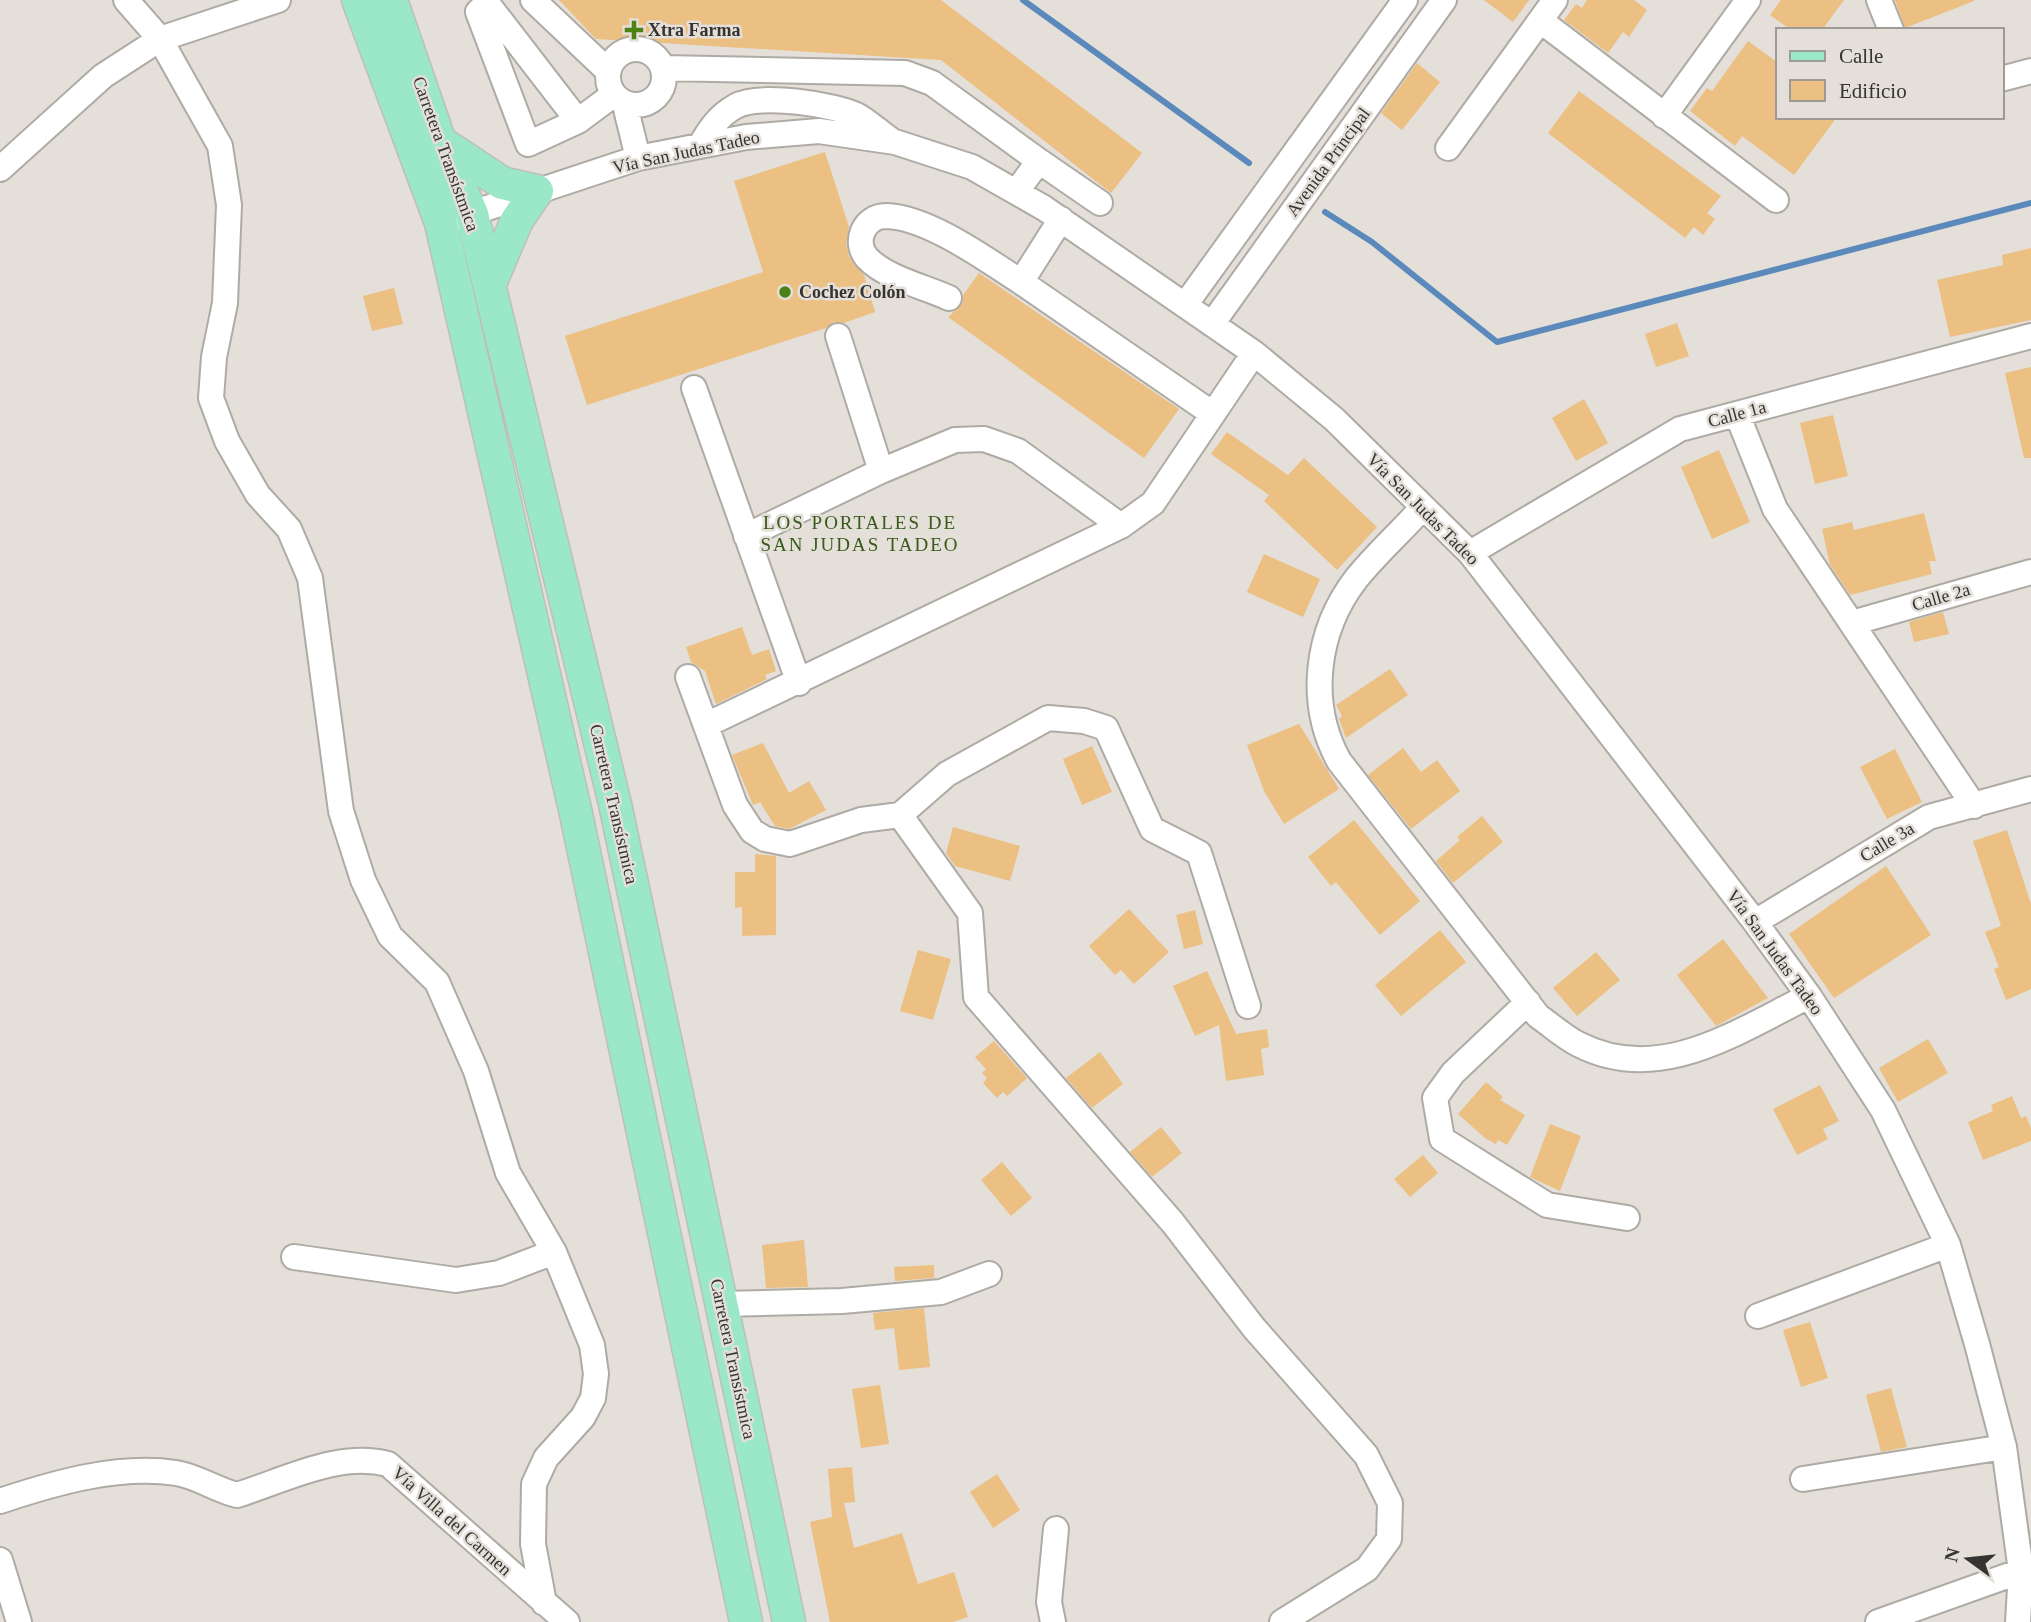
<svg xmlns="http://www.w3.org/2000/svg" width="2031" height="1622" font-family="'Times New Roman',serif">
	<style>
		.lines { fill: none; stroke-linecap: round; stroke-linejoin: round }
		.stream { stroke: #5b89bc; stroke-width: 6 }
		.building { fill: #ecbf82 }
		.minor-casing { stroke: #aeaaa4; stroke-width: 28 }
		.major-casing { stroke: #bebebd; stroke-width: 35 }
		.minor { stroke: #fff; stroke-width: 24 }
		.major { stroke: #9ae8c8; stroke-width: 32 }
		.poi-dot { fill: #4e8114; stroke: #e4dfd9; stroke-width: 2.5 }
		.labels { text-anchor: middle; stroke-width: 5; stroke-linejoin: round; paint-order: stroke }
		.poi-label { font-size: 18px; font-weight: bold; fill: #353431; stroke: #e4dfd9; text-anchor: start }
		.street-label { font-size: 18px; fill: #353431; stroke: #e4dfd9 }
		.neighbourhood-label { font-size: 19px; letter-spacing: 2px; fill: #385a19; stroke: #e4dfd9 }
	</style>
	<rect width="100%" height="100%" fill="#e4dfd9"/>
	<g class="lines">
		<path class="stream" d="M1023 0 1249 163
			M1325 212 1372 242 1497 342 2031 203"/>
	</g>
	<path class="building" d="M559 0H941L1142 153 1111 193 941 60 596 39Z
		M1484 0H1529L1513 22Z
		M1587 0H1634L1647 10 1629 37 1623 32 1608 53 1564 20 1576 4 1582 8Z
		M1781 0H1844L1822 30H1791L1770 15Z
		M1895 0H1974V1L1905 28Z
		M1748 41 1777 62V117H1837L1794 175 1742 136 1735 146 1690 111 1707 88 1712 91Z
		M1417 63 1440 82 1402 130 1381 113Z
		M1579 91 1721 196 1707 213 1715 219 1703 235 1694 227 1685 238 1548 133Z
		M825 152 849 227 846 244 849 256 864 275 875 312 844 323 834 322 826 328 587 405 565 336 763 272 734 181Z
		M2031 248V320L1950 337 1937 280 2003 265 2002 255Z
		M979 273 1179 409 1144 458 948 317 962 304 963 295Z
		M394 288 403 324 372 331 363 296Z
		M1677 323 1689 356 1656 367 1645 334Z
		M2031 367V458H2024L2005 373Z
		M1584 399 1608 443 1576 461 1552 418Z
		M1833 415 1848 476 1815 484 1800 423Z
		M1227 432 1288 475 1304 458 1377 527 1337 570 1264 501 1269 495 1211 454Z
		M1719 450 1750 522 1712 539 1681 467Z
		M1924 513 1936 561H1929L1932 574 1850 595 1830 565 1822 529 1852 522 1854 530Z
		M1264 554 1320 579 1303 617 1247 592Z
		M1943 612 1949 634 1914 642 1909 622Z
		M742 627 752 655 769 649 776 671 765 675 767 679 716 704 705 671 691 662 686 647Z
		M1390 669 1408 695 1346 738 1339 719 1342 716 1336 705Z
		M1299 724 1339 789 1284 824 1264 791 1247 745Z
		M763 743 789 793 809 781 826 810 789 829 775 826 760 802 753 805 732 755Z
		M1092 746 1112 792 1082 805 1063 759Z
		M1403 748 1421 772 1437 760 1460 791 1411 829 1368 775Z
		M1895 749 1922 802 1887 819 1860 767Z
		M1482 816 1503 842 1453 883 1436 861 1460 840 1457 837Z
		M1354 820 1420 901 1380 935 1336 882 1331 886 1308 857Z
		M953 827 1020 846 1010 881 955 866 946 853Z
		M2007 830 2031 904V989L2006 1000 1994 969 1999 967 1985 932 2001 926 1973 841Z
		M755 854 776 856V935L742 936V907L735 908V872H755Z
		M1886 866 1931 935 1834 998 1789 934Z
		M1129 909 1169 952 1134 984 1121 970 1115 975 1089 946Z
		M1195 910 1203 944 1184 949 1176 915Z
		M1440 930 1466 962 1401 1016 1375 985Z
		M1723 939 1768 998 1716 1026 1677 975Z
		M918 950 951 959 933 1020 900 1011Z
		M1596 952 1620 980 1577 1016 1553 988Z
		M1207 971 1236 1034 1267 1029 1269 1047 1261 1049 1264 1075 1226 1081 1219 1025 1195 1036 1173 986Z
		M1928 1039 1948 1073 1898 1102 1879 1068Z
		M994 1041 1027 1078 1007 1096 1003 1092 997 1098 983 1083 987 1078 982 1073 986 1069 975 1057Z
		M1100 1052 1123 1084 1092 1108 1066 1078Z
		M1486 1082 1503 1097 1500 1100 1525 1115 1507 1145 1498 1140 1496 1144 1485 1138 1458 1114Z
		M1820 1085 1839 1121 1823 1129 1828 1139 1797 1155 1773 1109Z
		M2012 1096 2021 1118 2026 1116 2031 1128V1141L1983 1160 1968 1122 1993 1111 1991 1105Z
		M1550 1124 1581 1136 1560 1191 1530 1177Z
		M1161 1127 1182 1153 1152 1177 1130 1152Z
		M1423 1155 1438 1173 1410 1197 1394 1179Z
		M1002 1162 1032 1198 1011 1216 981 1180Z
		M804 1240 808 1287 766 1288 762 1245Z
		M934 1265V1278L895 1281 894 1267Z
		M924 1308 930 1367 899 1370 894 1328 875 1330 873 1313Z
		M1810 1322 1828 1378 1801 1387 1783 1330Z
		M880 1385 889 1444 861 1448 852 1389Z
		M1891 1388 1907 1447 1881 1452 1866 1395Z
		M852 1467 855 1502 844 1503 854 1548 902 1533 918 1584 954 1572 968 1617 953 1622H830L810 1522 832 1517 828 1469Z
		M997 1474 1020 1510 993 1528 970 1492Z"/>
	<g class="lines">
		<g class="minor-casing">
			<path id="minor" d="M126 0 160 39 220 146 229 205 225 303 214 357 211 398 227 441 258 495 289 529 310 578 341 811 363 880 390 936 437 982 476 1071 508 1173 554 1252 592 1345 596 1374 593 1398 583 1417 546 1458 534 1484 533 1544 544 1603
				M533 0 608 71
				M1879 0 1891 30
				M487 3 578 121 528 144 478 12Z
				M1541 21 1776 200
				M608 77a28 28 0 1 1 56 0a28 28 0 1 1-56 0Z
				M663 68 905 73 932 83 1039 161 1016 192
				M2001 79 2031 71
				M625 105 638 158
				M1664 116 1748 0
				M578 121 613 95
				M700 146C709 130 719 115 736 106 759 93 837 104 860 117 871 124 881 133 891 140
				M1448 148 1555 0
				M1039 161 1100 203
				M0 169 103 76 160 39 278 0
				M454 219 638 158 746 137 819 131 895 142 972 167 1044 208 1254 353 1334 419 1470 553 1755 922 1809 996 1883 1110 1948 1245 1977 1344 2004 1447 2021 1571 2018 1622
				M1061 219 1021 282 1213 414
				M949 298C925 287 886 278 867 258 853 242 864 216 886 216 928 217 987 260 1021 282
				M1185 305 1405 0
				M1212 324 1444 0
				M838 336 881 471
				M694 388 799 683
				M1737 414 1775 509 1974 806
				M1422 508C1401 532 1376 554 1356 579 1316 631 1307 703 1339 761L1538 1016C1551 1025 1564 1037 1578 1044 1659 1086 1736 1032 1809 996
				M746 536 881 471 955 440 984 439 1018 451 1121 526
				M1470 553 1680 429 2031 336
				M1852 623 2031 572
				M688 677 735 805 752 831 765 839 790 844 861 820 900 815 970 913 976 997 1173 1223 1254 1328 1366 1455 1390 1503 1389 1539 1367 1569 1282 1622
				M706 725 1121 526 1153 503 1254 353
				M900 815 947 774 1048 718 1084 721 1106 728 1152 829 1199 853 1248 1006
				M1755 922 1929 817 2031 789
				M1528 1002 1453 1073 1435 1098 1442 1139 1547 1205 1627 1218
				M294 1257 456 1280 499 1273 554 1252
				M722 1304 842 1301 941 1292 989 1274
				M1758 1316 1948 1245
				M1803 1479 2004 1447
				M0 1501C54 1483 119 1464 176 1473 197 1476 216 1490 237 1495 285 1480 339 1451 388 1464L567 1622
				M0 1560 19 1622
				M1053 1622 1049 1602 1056 1529
				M1878 1622 2021 1571"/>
		</g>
		<g class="major-casing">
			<path id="major" d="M358 0 441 223 576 814 746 1622
				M391 0 440 142 472 214 615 804 789 1622
				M442 143 502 183 537 191 517 220 489 286"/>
		</g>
		<use href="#minor" class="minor"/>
		<use href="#major" class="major"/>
	</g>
	<g class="poi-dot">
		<path d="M630.5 19.5h7v7h7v7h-7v7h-7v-7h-7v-7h7z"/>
		<circle cx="785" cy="292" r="7"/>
	</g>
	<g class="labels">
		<g class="poi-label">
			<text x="648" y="36">Xtra Farma</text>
			<text x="799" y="298">Cochez Colón</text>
		</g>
		<g class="street-label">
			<text transform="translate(686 152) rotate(-12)" y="6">Vía San Judas Tadeo</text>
			<text transform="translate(446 154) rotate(70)" y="6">Carretera Transístmica</text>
			<text transform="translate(1328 162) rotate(-54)" y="6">Avenida Principal</text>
			<text transform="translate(1737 414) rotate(-15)" y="6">Calle 1a</text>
			<text transform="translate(1423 509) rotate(45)" y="6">Vía San Judas Tadeo</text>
			<text transform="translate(1941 597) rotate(-16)" y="6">Calle 2a</text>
			<text transform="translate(614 804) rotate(77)" y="6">Carretera Transístmica</text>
			<text transform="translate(1887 842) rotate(-31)" y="6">Calle 3a</text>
			<text transform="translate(1775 952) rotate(54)" y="6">Vía San Judas Tadeo</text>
			<text transform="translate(733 1359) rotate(78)" y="6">Carretera Transístmica</text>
			<text transform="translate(452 1521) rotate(42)" y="6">Vía Villa del Carmen</text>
		</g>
		<g class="neighbourhood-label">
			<text x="860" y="529">LOS PORTALES DE<tspan x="860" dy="22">SAN JUDAS TADEO</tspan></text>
		</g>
	</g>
	<rect x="1776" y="28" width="228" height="91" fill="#e4dfd9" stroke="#9e9b96" stroke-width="2"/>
	<rect x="1790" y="51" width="35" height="10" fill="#9ae8c8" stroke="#9e9b96" stroke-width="2"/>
	<text x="1839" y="63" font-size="21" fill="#353431">Calle</text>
	<rect x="1790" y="80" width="35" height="21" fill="#ecbf82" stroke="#9e9b96" stroke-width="2"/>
	<text x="1839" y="98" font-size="21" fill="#353431">Edificio</text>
	<g transform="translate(1968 1559) rotate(285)" stroke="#e4dfd9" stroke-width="5" paint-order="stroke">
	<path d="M0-5L12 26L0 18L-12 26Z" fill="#353431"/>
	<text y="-10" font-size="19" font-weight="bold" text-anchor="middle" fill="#353431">N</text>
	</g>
</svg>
